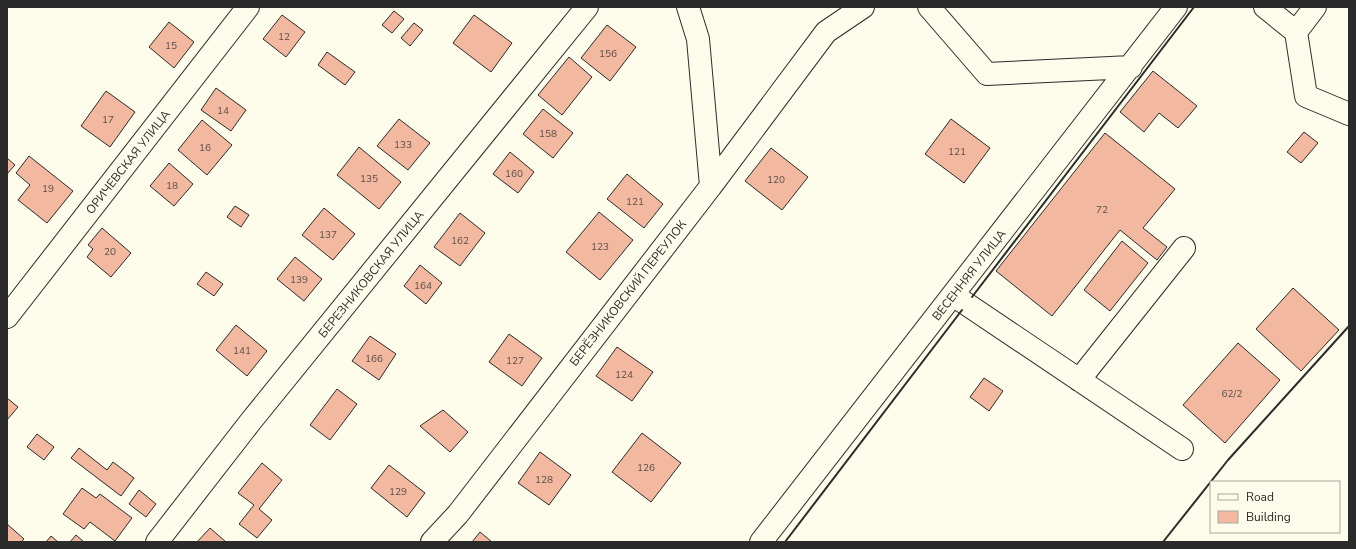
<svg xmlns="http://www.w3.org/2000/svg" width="1356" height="549" font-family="'Nunito Sans',sans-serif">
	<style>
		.building { fill: #f2b8a0; stroke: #2b2b2b }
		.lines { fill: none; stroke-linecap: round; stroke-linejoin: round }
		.minor-casing { stroke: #2b2b2b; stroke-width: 24 }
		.minor { stroke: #fdfbea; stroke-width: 22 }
		.wall { stroke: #2b2b2b; stroke-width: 2 }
		.labels { text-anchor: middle; stroke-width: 3; stroke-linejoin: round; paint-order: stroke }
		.number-label { font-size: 10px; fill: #5d4e48 }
		.street-label { font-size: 12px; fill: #2b2b2b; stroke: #fdfbea }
	</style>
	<rect width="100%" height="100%" fill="#fdfbea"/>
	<path class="building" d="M394 11 404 19 392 33 382 25Z
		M282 15 305 32 286 57 263 39Z
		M474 15 512 43 491 72 453 43Z
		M169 22 194 42 174 68 149 47Z
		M414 23 423 30 410 46 401 38Z
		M607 25 636 47 610 81 581 58Z
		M327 52 355 72 345 85 318 65Z
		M569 57 592 77 562 115 538 95Z
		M1153 71 1197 106 1178 128 1159 113 1144 132 1120 112Z
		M216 88 246 110 231 131 201 110Z
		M106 91 135 112 110 147 81 126Z
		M543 109 573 133 553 158 523 134Z
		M399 119 430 143 408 170 377 146Z
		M951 119 990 148 964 183 925 154Z
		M202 120 232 145 207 175 178 150Z
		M1304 132 1318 143 1301 163 1287 152Z
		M1105 133 1175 189 1143 228 1167 247 1157 260 1120 230 1052 316 996 271Z
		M359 147 401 182 379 209 337 175Z
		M771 148 808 177 782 210 745 181Z
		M510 152 534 172 518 193 493 174Z
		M29 156 73 191 47 223 18 200 30 185 16 173Z
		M7 158 15 165 7 174Z
		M169 163 193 184 174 206 150 186Z
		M627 174 663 204 644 228 607 199Z
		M235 206 249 215 241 227 227 217Z
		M324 208 355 234 333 260 302 235Z
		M599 212 633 240 600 280 566 252Z
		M460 213 485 233 460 266 434 247Z
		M102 228 131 253 111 277 87 257 93 249 88 245Z
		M1122 241 1148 263 1110 311 1084 290Z
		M295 257 322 279 304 301 277 279Z
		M420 265 442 283 426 304 404 286Z
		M206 272 223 284 214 296 197 284Z
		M1293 288 1339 330 1301 371 1256 329Z
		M236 325 267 351 247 376 216 350Z
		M509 334 542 358 522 386 489 362Z
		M370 336 396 354 379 380 352 361Z
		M1238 343 1280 380 1225 443 1183 405Z
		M617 347 653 372 632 401 596 376Z
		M984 378 1003 391 989 411 970 397Z
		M337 389 357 404 330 440 310 425Z
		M7 398 18 407 7 420Z
		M443 410 468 432 450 452 420 426Z
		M642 433 681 463 651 502 612 472Z
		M37 434 54 447 44 460 27 447Z
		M79 448 107 470 113 462 134 478 121 496 71 458Z
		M540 452 571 475 549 505 518 483Z
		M262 463 282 480 259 509 272 520 257 538 239 524 254 505 238 493Z
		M389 465 425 493 407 517 371 488Z
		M82 488 96 498 100 494 132 518 115 541 90 522 84 529 63 514Z
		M139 490 156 504 146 517 129 504Z
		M7 524 24 539 21 542H7Z
		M210 528 226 542H197Z
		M480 532 492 542H472Z
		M76 535 84 542H70Z
		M51 536 58 542H46Z"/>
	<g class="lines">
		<g class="minor-casing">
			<path id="minor" d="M929 7 987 74 1131 67
				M1265 7 1296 32 1306 96 1349 114
				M1296 32 1315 7
				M711 186 826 32 863 7
				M953 295 1182 449
				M7 317 248 7
				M1079 380 1184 248
				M157 542 251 421 587 7
				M432 542 458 514 711 186 698 39 688 7
				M761 542 1176 7"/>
		</g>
		<use href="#minor" class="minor"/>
		<path class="wall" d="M972 297 1194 7
			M785 542 962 310
			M1163 542 1228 460 1349 326"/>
	</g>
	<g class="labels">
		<g class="number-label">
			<text x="284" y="40">12</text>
			<text x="171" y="49">15</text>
			<text x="608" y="57">156</text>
			<text x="223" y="114">14</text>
			<text x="108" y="123">17</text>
			<text x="548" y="137">158</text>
			<text x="403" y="148">133</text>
			<text x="205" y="151">16</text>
			<text x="957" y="155">121</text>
			<text x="514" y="177">160</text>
			<text x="369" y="182">135</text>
			<text x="776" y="183">120</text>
			<text x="172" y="189">18</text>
			<text x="48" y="192">19</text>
			<text x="635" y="205">121</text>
			<text x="1102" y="213">72</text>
			<text x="328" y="238">137</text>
			<text x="460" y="244">162</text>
			<text x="600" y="250">123</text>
			<text x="110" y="255">20</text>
			<text x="299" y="283">139</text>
			<text x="423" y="289">164</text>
			<text x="242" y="354">141</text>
			<text x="374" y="362">166</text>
			<text x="515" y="364">127</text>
			<text x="624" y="378">124</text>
			<text x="1232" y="397">62/2</text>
			<text x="646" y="471">126</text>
			<text x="544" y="483">128</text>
			<text x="398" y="495">129</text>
		</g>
		<g class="street-label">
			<text transform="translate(128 162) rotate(-52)" y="4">ОРИЧЕВСКАЯ УЛИЦА</text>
			<text transform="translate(371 274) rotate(-51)" y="4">БЕРЕЗНИКОВСКАЯ УЛИЦА</text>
			<text transform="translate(969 275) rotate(-52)" y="4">ВЕСЕННЯЯ УЛИЦА</text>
			<text transform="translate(628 293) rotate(-52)" y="4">БЕРЁЗНИКОВСКИЙ ПЕРЕУЛОК</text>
		</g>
	</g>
	<rect width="1356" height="549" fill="none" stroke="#2b2b2b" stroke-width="16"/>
	<rect x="1210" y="481" width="130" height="52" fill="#fdfbea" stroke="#a9a89e"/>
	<rect x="1218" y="494" width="20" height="6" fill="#fdfbea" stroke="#a9a89e"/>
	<text x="1246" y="501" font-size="12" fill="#2b2b2b">Road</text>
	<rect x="1218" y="511" width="20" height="12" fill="#f2b8a0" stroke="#a9a89e"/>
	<text x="1246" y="521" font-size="12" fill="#2b2b2b">Building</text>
</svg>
